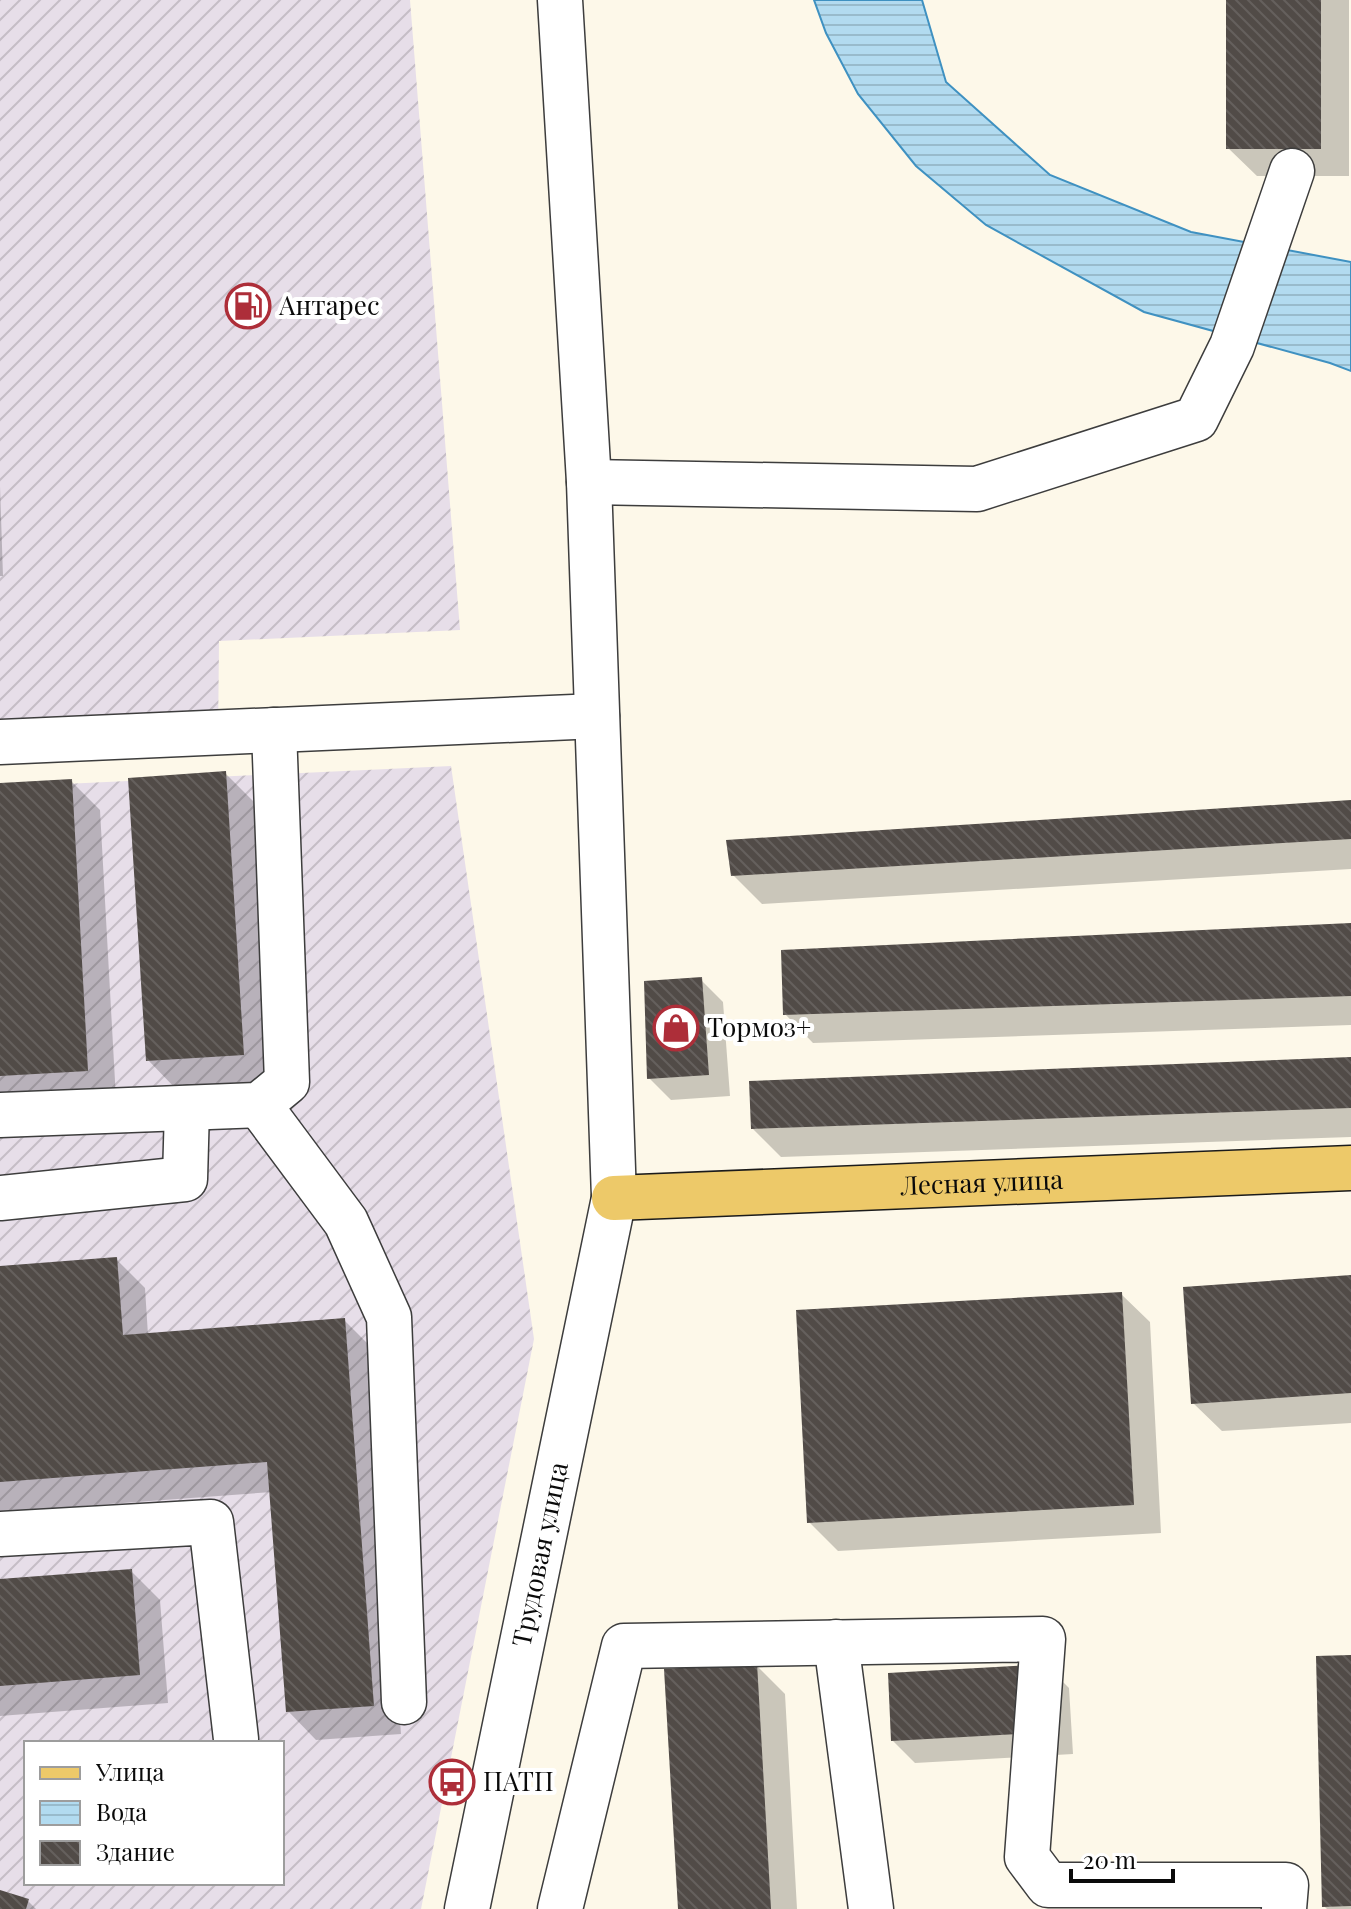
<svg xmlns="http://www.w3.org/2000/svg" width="1351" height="1909" font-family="'Playfair Display',serif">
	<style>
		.industrial { fill: url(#industrial-furrows); fill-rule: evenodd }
		.water { fill: url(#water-rules); stroke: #3f91c1; stroke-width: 2 }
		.shadow { fill: #0003 }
		.building { fill: url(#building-back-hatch) }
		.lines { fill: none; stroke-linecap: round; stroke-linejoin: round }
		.minor-casing { stroke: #3d3d3d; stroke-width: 47 }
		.major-casing { stroke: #1b1b1b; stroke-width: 47 }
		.minor { stroke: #fff; stroke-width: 44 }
		.major { stroke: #edc969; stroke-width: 44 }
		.labels { text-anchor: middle; stroke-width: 8; stroke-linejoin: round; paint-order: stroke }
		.poi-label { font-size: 26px; fill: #0a0a0a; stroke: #fff; text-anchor: start }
		.street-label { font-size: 26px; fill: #0a0a0a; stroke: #fff }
	</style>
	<defs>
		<pattern id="industrial-furrows" width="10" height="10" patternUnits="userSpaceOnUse" patternTransform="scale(2)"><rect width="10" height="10" fill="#e7dee9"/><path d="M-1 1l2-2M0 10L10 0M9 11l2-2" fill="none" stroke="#c5bdc6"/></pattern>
		<pattern id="water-rules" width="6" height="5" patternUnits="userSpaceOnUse" patternTransform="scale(2)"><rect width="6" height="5" fill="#b2dbf0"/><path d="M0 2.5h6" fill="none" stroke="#98bbcc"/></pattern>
		<pattern id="building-back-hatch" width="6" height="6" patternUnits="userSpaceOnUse" patternTransform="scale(2)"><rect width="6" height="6" fill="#514b47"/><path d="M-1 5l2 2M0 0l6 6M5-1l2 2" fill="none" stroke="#65605d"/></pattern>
	</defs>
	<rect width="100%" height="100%" fill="#fdf8e9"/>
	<path class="industrial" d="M0 0H410L460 630 219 641 218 741 0 758Z
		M451 766 534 1339 421 1909H0V787ZM26 1743H282V1883H26Z"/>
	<path class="water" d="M814 0H922L946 82 1050 175 1191 232 1351 262V371L1330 363 1144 312 986 225 916 166 858 94 826 33Z"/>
	<path class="shadow" d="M1228 0H1349V176H1257L1228 148Z
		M0 486 3 576H0Z
		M225 773 254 802 272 1083 176 1089 148 1060Z
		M71 781 100 810 116 1099 0 1106V785Z
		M1351 802V869L762 904 733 875Z
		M1351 925V1025L813 1043 785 1014Z
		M701 980 723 1002 730 1096 671 1100 649 1078Z
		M1351 1059V1137L781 1157 753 1129Z
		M116 1259 145 1288 148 1335 344 1320 373 1349 401 1734 316 1740 288 1711 272 1492 0 1512V1268Z
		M1351 1277V1423L1222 1431 1193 1403Z
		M1121 1294 1150 1322 1161 1533 838 1551 809 1522Z
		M131 1571 160 1600 168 1703 0 1716V1581Z
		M1351 1657V1909H1327L1324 1906Z
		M756 1665 785 1694 797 1909H680Z
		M1047 1666 1069 1688 1073 1754 915 1763 893 1741Z
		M0 1892 28 1901 36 1909H0Z"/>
	<path class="building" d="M1226 0H1321V149H1226Z
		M226 771 244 1055 146 1061 128 778Z
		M72 779 88 1071 0 1076V783Z
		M1351 800V839L731 876 726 840Z
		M1351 923V996L783 1015 781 950Z
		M702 977 709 1075 647 1079 644 981Z
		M1351 1057V1108L751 1129 749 1081Z
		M117 1257 123 1335 345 1318 374 1706 286 1712 267 1462 0 1482V1266Z
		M1351 1275V1393L1191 1404 1183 1287Z
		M1122 1292 1134 1505 807 1523 796 1310Z
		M132 1569 140 1675 0 1686V1579Z
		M1351 1655V1906L1322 1907 1316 1656Z
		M757 1663 771 1909H678L664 1669Z
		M1048 1664 1052 1732 891 1741 888 1673Z
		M0 1890 29 1899 26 1909H0Z"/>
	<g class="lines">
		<g class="minor-casing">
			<g id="minor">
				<path d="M589 482 977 489 1196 419 1232 346 1292 171"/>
				<path d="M0 742 597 716"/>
				<path d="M259 1105 346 1222 389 1317 404 1702"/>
				<path d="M0 1115 259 1105 287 1082 274 730"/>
				<path d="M0 1198 185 1179 187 1108"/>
				<path d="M0 1534 211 1522 236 1739"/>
				<path d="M836 1642 871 1909"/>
				<path id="s1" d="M467 1909 614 1198 589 482 560 0"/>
				<path d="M560 1909 624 1646 1043 1639 1027 1857 1048 1885H1286L1284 1909"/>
			</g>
		</g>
		<g class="major-casing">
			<g id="major">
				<path id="s2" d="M614 1198 1351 1168"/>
			</g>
		</g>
		<use href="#minor" class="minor"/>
		<use href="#major" class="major"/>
	</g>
	<defs>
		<g id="fuel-ring" transform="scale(2.3)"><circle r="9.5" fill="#fff" stroke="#ad2e39" stroke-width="1.5"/><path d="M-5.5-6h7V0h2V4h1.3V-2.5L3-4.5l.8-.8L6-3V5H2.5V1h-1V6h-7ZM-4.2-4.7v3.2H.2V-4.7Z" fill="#ad2e39"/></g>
		<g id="shop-ring" transform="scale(2.3)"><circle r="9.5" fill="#fff" stroke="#ad2e39" stroke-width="1.5"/><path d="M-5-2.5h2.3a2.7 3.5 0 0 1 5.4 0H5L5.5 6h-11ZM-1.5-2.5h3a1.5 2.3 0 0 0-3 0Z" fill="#ad2e39"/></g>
		<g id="bus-ring" transform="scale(2.3)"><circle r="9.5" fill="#fff" stroke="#ad2e39" stroke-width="1.5"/><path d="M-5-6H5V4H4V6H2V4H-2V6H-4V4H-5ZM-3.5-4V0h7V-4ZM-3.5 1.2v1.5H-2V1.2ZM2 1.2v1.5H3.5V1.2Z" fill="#ad2e39"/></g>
	</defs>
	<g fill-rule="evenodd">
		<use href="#fuel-ring" x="248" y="306"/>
		<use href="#shop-ring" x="676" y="1028"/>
		<use href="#bus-ring" x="452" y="1782"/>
	</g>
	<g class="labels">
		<g class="poi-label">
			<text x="279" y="315">Антарес</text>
			<text x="707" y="1037">Тормоз+</text>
			<text x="483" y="1791">ПАТП</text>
		</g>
		<g class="street-label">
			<text dy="9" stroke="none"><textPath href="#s2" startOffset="368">Лесная улица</textPath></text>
			<text dy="9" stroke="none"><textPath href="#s1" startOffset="362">Трудовая улица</textPath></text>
		</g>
	</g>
	<rect x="24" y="1741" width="260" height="144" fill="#ffffff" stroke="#9d9d9d" stroke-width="2"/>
	<rect x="40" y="1767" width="40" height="12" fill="#edc969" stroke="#9d9d9d" stroke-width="2"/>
	<text x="96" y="1781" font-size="24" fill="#0a0a0a">Улица</text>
	<rect x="40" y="1801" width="40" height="24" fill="url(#water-rules)" stroke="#9d9d9d" stroke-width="2"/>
	<text x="96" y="1821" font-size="24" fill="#0a0a0a">Вода</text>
	<rect x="40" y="1841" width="40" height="24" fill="url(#building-back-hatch)" stroke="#9d9d9d" stroke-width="2"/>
	<text x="96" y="1861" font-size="24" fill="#0a0a0a">Здание</text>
	<path d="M1071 1869v12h102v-12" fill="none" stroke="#0a0a0a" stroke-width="4"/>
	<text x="1083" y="1869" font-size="24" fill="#0a0a0a" stroke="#ffffff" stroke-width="6" paint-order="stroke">20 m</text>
</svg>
